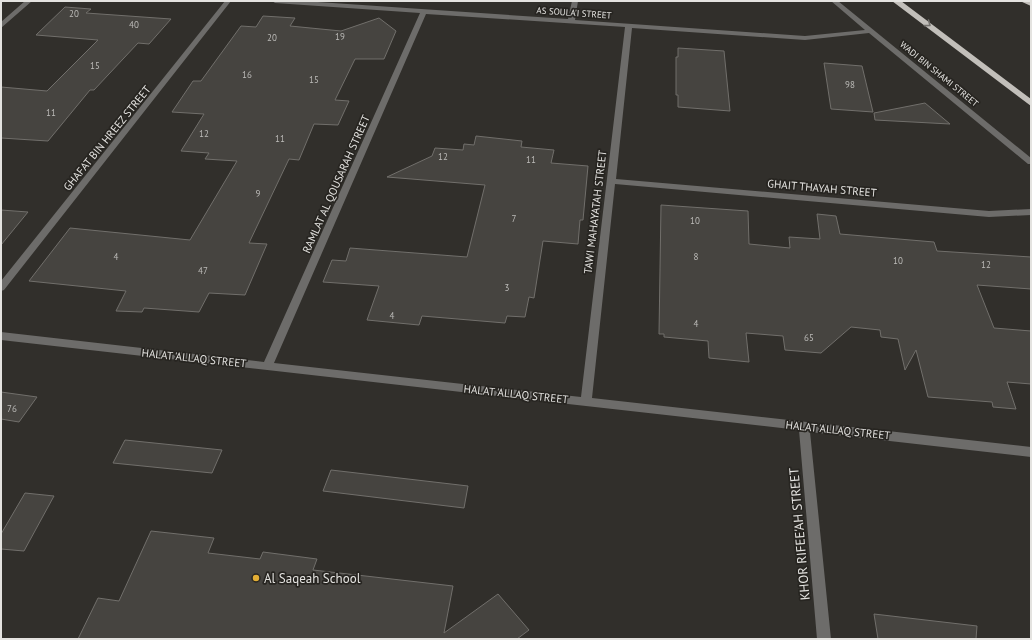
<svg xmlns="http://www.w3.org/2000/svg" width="1032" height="640" font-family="'PT Sans',sans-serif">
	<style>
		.building { fill: #464440; stroke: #716f6b }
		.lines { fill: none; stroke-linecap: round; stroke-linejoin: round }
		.minor { fill: #6d6c6a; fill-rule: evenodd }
		.motorway { fill: #c2bfba; fill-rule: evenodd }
		.oneway { stroke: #74726e }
		.poi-dot { fill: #e3ae35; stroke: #272521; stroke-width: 1.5 }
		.labels { text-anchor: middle; stroke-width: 3.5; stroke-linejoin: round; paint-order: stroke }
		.far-street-label { font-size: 9px; fill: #e4e3e0; stroke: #272521 }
		.number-label { font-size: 9px; fill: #bcbbb8 }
		.street-label { font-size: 11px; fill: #e4e3e0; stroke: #272521 }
		.near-street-label { font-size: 13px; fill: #e4e3e0; stroke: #272521 }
		.near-poi-label { font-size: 13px; fill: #e4e3e0; stroke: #272521; text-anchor: start }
	</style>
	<rect width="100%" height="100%" fill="#312f2b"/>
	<path class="building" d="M65 7 91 9 86 13 171 19 149 44 138 43 94 90H90L48 141 1 138V87L47 91 98 40 36 35Z
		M263 16 295 18 290 26 341 31 379 18 396 31 384 59H355L335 100 349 101 338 125 314 124 299 160 289 159 249 243 267 244 245 295 209 293 199 312 144 308 142 312 116 311 126 291 29 281 70 228 190 240 237 161 205 159 209 153 181 151 204 114 172 112 193 81H201L241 26 256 27Z
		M678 48 724 51 730 111 678 107V95H676V57H678Z
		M824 63 862 66 873 112 831 109Z
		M925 103 950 124 875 120 874 113Z
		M476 136 522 141 521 147 554 150 551 163 588 166 583 220H580L578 244 543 241 534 298 529 297 525 317 507 316 505 323 422 316 419 325 367 320 379 286 323 282 332 260 346 261 350 248 467 257 485 185 387 177 432 156 435 148 463 150 464 144 474 145Z
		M661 205 748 211 749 244 790 248 789 237 820 239 817 214 836 216 840 234 934 242 937 251 1031 257V289L977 285 994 328 1031 331V384L1007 382 1016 409 993 407 992 402 928 397 916 350 905 370 898 339 881 337 880 330 851 327 821 353 785 350 783 336 746 333 749 362 709 358 708 341 664 337V334H659Z
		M1 210 28 212 1 245Z
		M1 392 37 397 19 422 1 419Z
		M125 440 222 450 212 473 113 463Z
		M331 470 468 486 464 508 323 491Z
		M25 493 54 496 24 551 1 549V534Z
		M151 531 214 538 208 553 260 559 263 552 317 559 313 570 453 586 444 633 498 594 529 630 517 639H78L98 598 119 601Z
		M874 614 977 626 976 639H878Z"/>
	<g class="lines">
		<path class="minor" d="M25 1H32L1 28V22Z
			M225 1H231L4 290 1 291V281Z
			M272 1H303L568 19 572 1H578L575 20 805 36 865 30 831 1H838L1031 158V164H1028L869 33 805 40 632 28 616 179 989 211 1031 209V215L989 217 615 184 592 398 1031 447V457L810 432 831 639H817L799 430 1 340V332L264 362 420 13 275 3ZM426 14 625 27 581 397 274 363Z"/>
		<path class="motorway" d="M892 1H901L1031 99V106Z
			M1020 1H1031V6Z"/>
	</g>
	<defs><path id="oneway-chevron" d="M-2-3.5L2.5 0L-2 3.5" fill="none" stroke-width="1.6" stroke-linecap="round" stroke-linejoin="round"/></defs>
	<use class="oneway" href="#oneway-chevron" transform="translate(928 24) rotate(37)"/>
	<circle class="poi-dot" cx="256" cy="578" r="4"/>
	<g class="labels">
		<g class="far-street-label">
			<text transform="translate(574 13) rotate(4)" y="3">AS SOULA'I STREET</text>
			<text transform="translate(939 74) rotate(39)" y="3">WADI BIN SHAMI STREET</text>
		</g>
		<g class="number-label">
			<text x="74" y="17">20</text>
			<text x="134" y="28">40</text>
			<text x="340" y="40">19</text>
			<text x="272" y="41">20</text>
			<text x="95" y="69">15</text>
			<text x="247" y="78">16</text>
			<text x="314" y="83">15</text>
			<text x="850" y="88">98</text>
			<text x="51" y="116">11</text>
			<text x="204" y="137">12</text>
			<text x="280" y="142">11</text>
			<text x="443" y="160">12</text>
			<text x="531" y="163">11</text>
			<text x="258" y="197">9</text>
			<text x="514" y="222">7</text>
			<text x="695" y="224">10</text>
			<text x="116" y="260">4</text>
			<text x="696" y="260">8</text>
			<text x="898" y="264">10</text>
			<text x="986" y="268">12</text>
			<text x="203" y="274">47</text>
			<text x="507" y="291">3</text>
			<text x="392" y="319">4</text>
			<text x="696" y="327">4</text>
			<text x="809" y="341">65</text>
			<text x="12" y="412">76</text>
		</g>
		<g class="street-label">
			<text transform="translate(107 138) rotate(-51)" y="4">GHAFAT BIN HREEZ STREET</text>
			<text transform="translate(336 184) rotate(-66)" y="4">RAMLAT AL QOUSARAH STREET</text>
			<text transform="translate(822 188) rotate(5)" y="4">GHAIT THAYAH STREET</text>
			<text transform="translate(595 212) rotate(-83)" y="4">TAWI MAHAYATAH STREET</text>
			<text transform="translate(194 358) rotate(6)" y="4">HALAT 'ALLAQ STREET</text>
			<text transform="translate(516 394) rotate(6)" y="4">HALAT 'ALLAQ STREET</text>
			<text transform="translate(838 430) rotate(6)" y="4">HALAT 'ALLAQ STREET</text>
		</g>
		<g class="near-street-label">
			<text transform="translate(799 534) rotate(-95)" y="5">KHOR RIFEE'AH STREET</text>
		</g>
		<g class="near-poi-label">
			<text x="264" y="583">Al Saqeah School</text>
		</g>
	</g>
	<rect width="1032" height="640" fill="none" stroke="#e4e3e0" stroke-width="4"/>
</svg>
